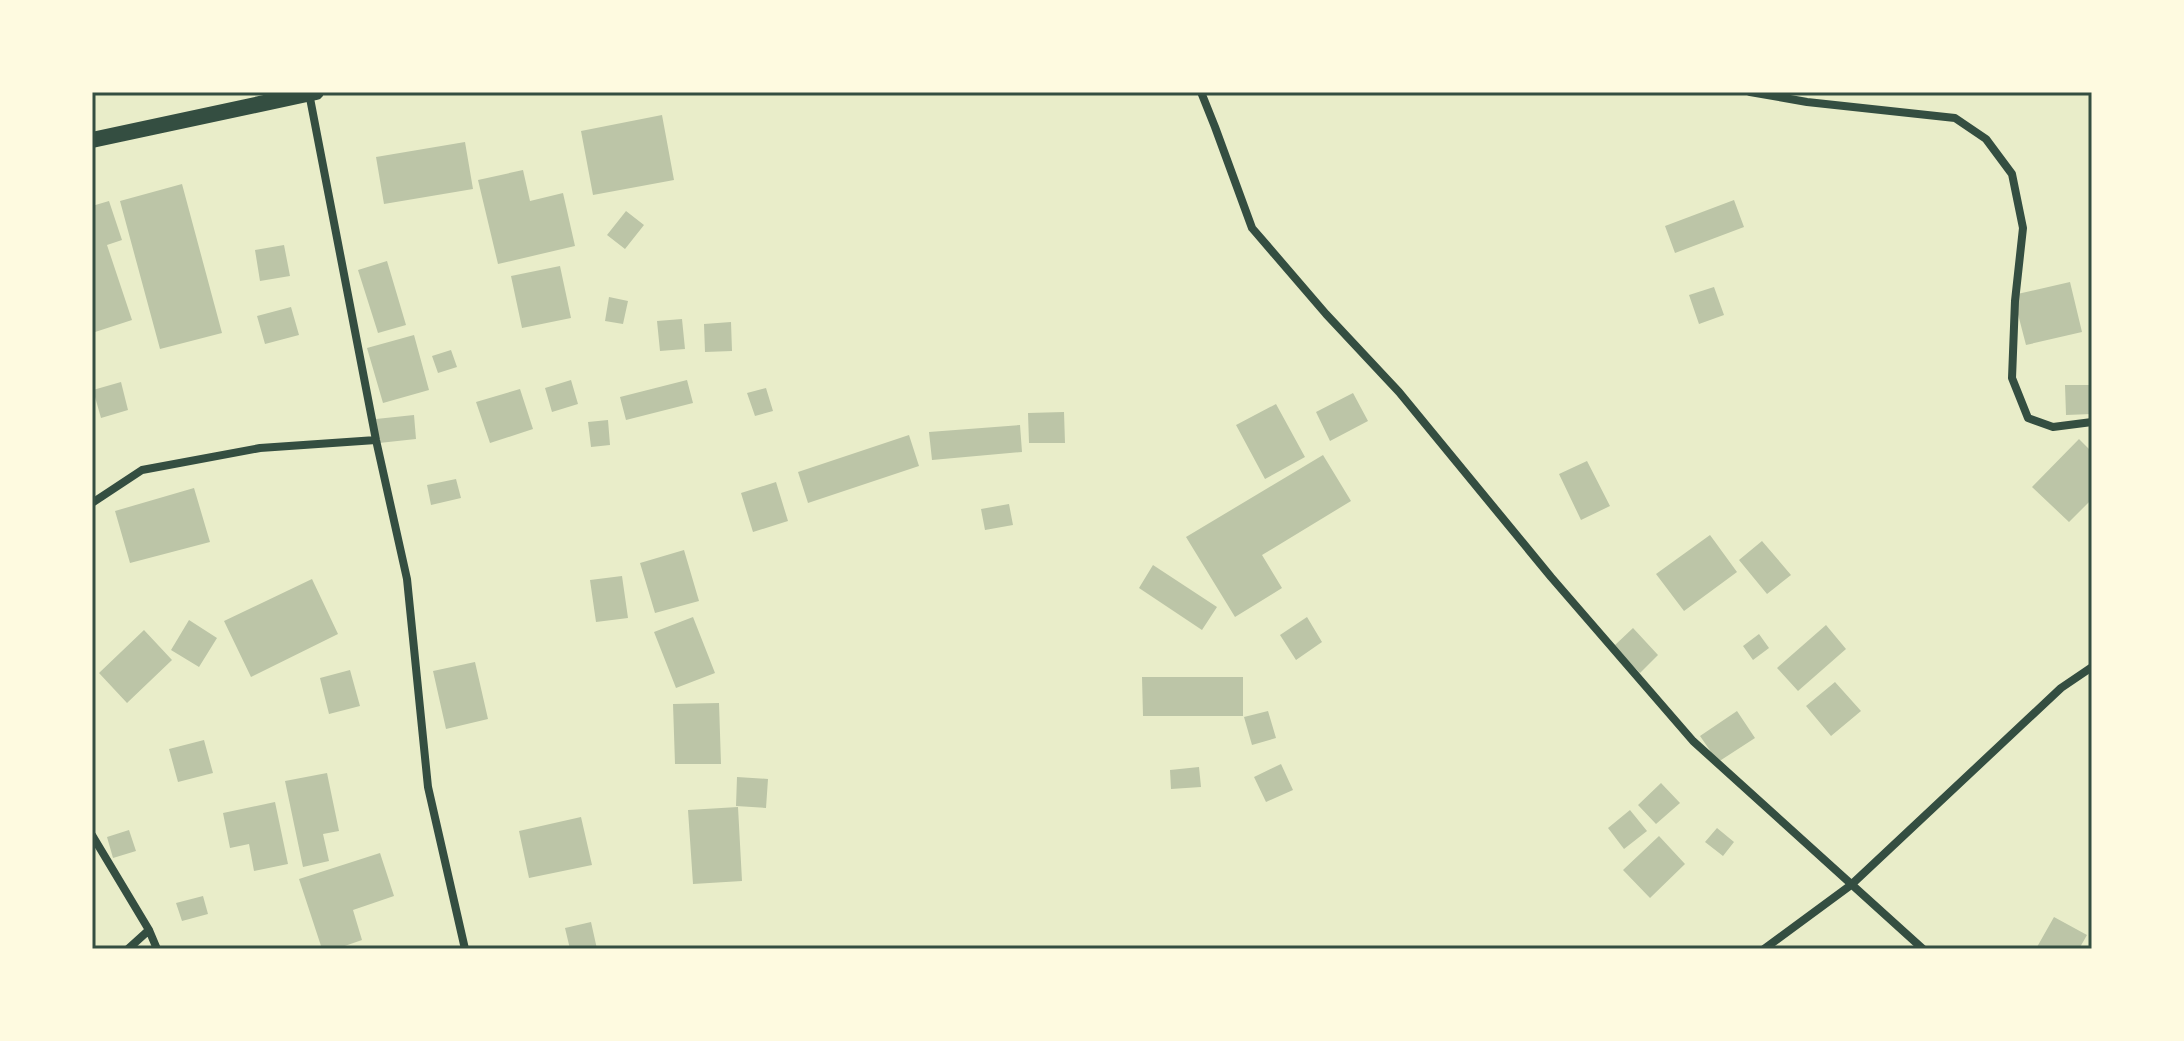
<svg xmlns="http://www.w3.org/2000/svg" width="2184" height="1041" font-family="Montserrat,sans-serif">
	<style>
		.building { fill: #bcc5a7 }
		.lines { fill: none; stroke-linecap: round; stroke-linejoin: round }
		.minor { stroke: #344e41; stroke-width: 8 }
		.secondary { stroke: #344e41; stroke-width: 16 }
		.neatline { fill: none; stroke: #344e41; stroke-width: 3 }
	</style>
	<rect width="100%" height="100%" fill="#e9edc9"/>
	<path class="building" d="M662 115 674 180 593 195 581 131Z
		M465 142 473 189 384 204 376 157Z
		M523 170 530 201 563 193 575 246 498 264 478 180Z
		M182 184 222 333 160 349 120 201Z
		M1734 200 1744 227 1675 253 1665 226Z
		M109 201 122 240 107 245 132 320 92 333V206Z
		M626 211 644 225 625 249 607 235Z
		M284 245 290 276 260 281 255 250Z
		M387 261 406 325 378 333 358 270Z
		M560 266 571 318 522 328 511 276Z
		M2070 282 2082 332 2026 345 2013 295Z
		M1714 287 1724 315 1699 324 1689 295Z
		M609 297 628 301 623 324 605 321Z
		M291 307 299 335 265 344 257 316Z
		M682 319 685 349 660 351 657 321Z
		M731 322 732 351 705 352 704 324Z
		M414 335 429 390 383 403 367 348Z
		M451 350 457 367 438 373 432 356Z
		M571 380 578 404 552 412 545 388Z
		M687 380 693 403 626 420 620 397Z
		M121 382 128 410 101 418 93 390Z
		M2065 385H2091L2092 414 2066 415Z
		M766 388 773 411 755 416 747 393Z
		M520 389 533 429 490 443 476 402Z
		M1353 393 1368 421 1330 441 1316 412Z
		M1276 404 1305 457 1265 479 1236 425Z
		M1064 412 1065 443H1029L1028 413Z
		M414 415 416 439 379 443 376 419Z
		M608 420 610 445 591 447 588 422Z
		M1020 425 1022 452 932 460 929 432Z
		M909 435 919 466 808 503 798 472Z
		M2079 439 2092 452V499L2069 522 2032 487Z
		M1323 455 1351 501 1262 555 1282 588 1235 617 1186 537Z
		M1587 461 1610 506 1581 520 1559 474Z
		M456 479 461 498 431 505 427 485Z
		M776 482 788 521 753 532 741 493Z
		M194 488 210 542 130 563 115 511Z
		M1009 504 1013 525 985 530 981 509Z
		M1710 535 1737 572 1684 611 1656 574Z
		M1762 541 1791 575 1767 594 1739 560Z
		M684 550 699 601 655 613 640 563Z
		M1153 565 1217 607 1202 630 1139 588Z
		M622 576 628 618 596 622 590 580Z
		M312 579 338 634 251 677 224 621Z
		M693 617 715 673 676 688 654 632Z
		M1307 617 1322 642 1296 660 1280 635Z
		M189 620 217 638 199 667 171 650Z
		M1826 625 1846 649 1798 691 1777 668Z
		M1633 628 1658 655 1640 673 1614 646Z
		M144 630 172 660 127 703 99 673Z
		M1759 634 1769 648 1753 660 1743 646Z
		M475 662 488 719 446 729 433 671Z
		M350 670 360 706 329 714 320 678Z
		M1142 677H1243V716H1143Z
		M1835 682 1861 711 1831 736 1806 706Z
		M719 703 721 764H675L673 704Z
		M1268 711 1276 738 1252 745 1244 717Z
		M1737 711 1755 738 1718 762 1700 736Z
		M204 740 213 773 178 782 169 749Z
		M1281 764 1293 790 1266 802 1254 777Z
		M1199 767 1201 787 1171 789 1170 770Z
		M327 773 339 831 323 834 329 861 303 867 285 781Z
		M737 777 768 779 766 808 736 806Z
		M1661 783 1680 803 1656 824 1638 805Z
		M275 802 288 864 254 871 249 844 230 848 223 813Z
		M738 807 742 881 693 884 688 810Z
		M1630 810 1647 831 1624 849 1608 828Z
		M581 817 592 865 529 878 519 831Z
		M1717 828 1734 842 1723 856 1705 842Z
		M129 830 136 851 113 858 107 837Z
		M1659 836 1685 864 1650 898 1623 870Z
		M380 853 394 896 353 910 362 940 336 949H322L299 879Z
		M203 896 208 914 182 921 176 903Z
		M2054 917 2087 935 2079 949H2041L2037 947Z
		M591 922 597 949H570L565 928Z"/>
	<g class="lines">
		<path class="minor" d="M1201 92 1215 127 1252 228 1326 314 1399 392 1551 577 1693 741 1923 949
			M1750 92 1807 102 1955 118 1986 139 2012 174 2023 228 2015 301 2012 378 2028 418 2053 427 2092 422
			M309 93 376 440 407 579 428 787 465 949
			M92 503 142 470 260 448 376 440
			M92 835 149 930 157 949
			M128 949 149 930
			M1764 949 1851 885 2061 688 2092 667"/>
		<path class="secondary" d="M92 140 316 92"/>
	</g>
	<rect width="2184" height="1041" fill="none" stroke="#fefae0" stroke-width="188"/>
	<rect x="94" y="94" width="1996" height="853" class="neatline"/>
</svg>
